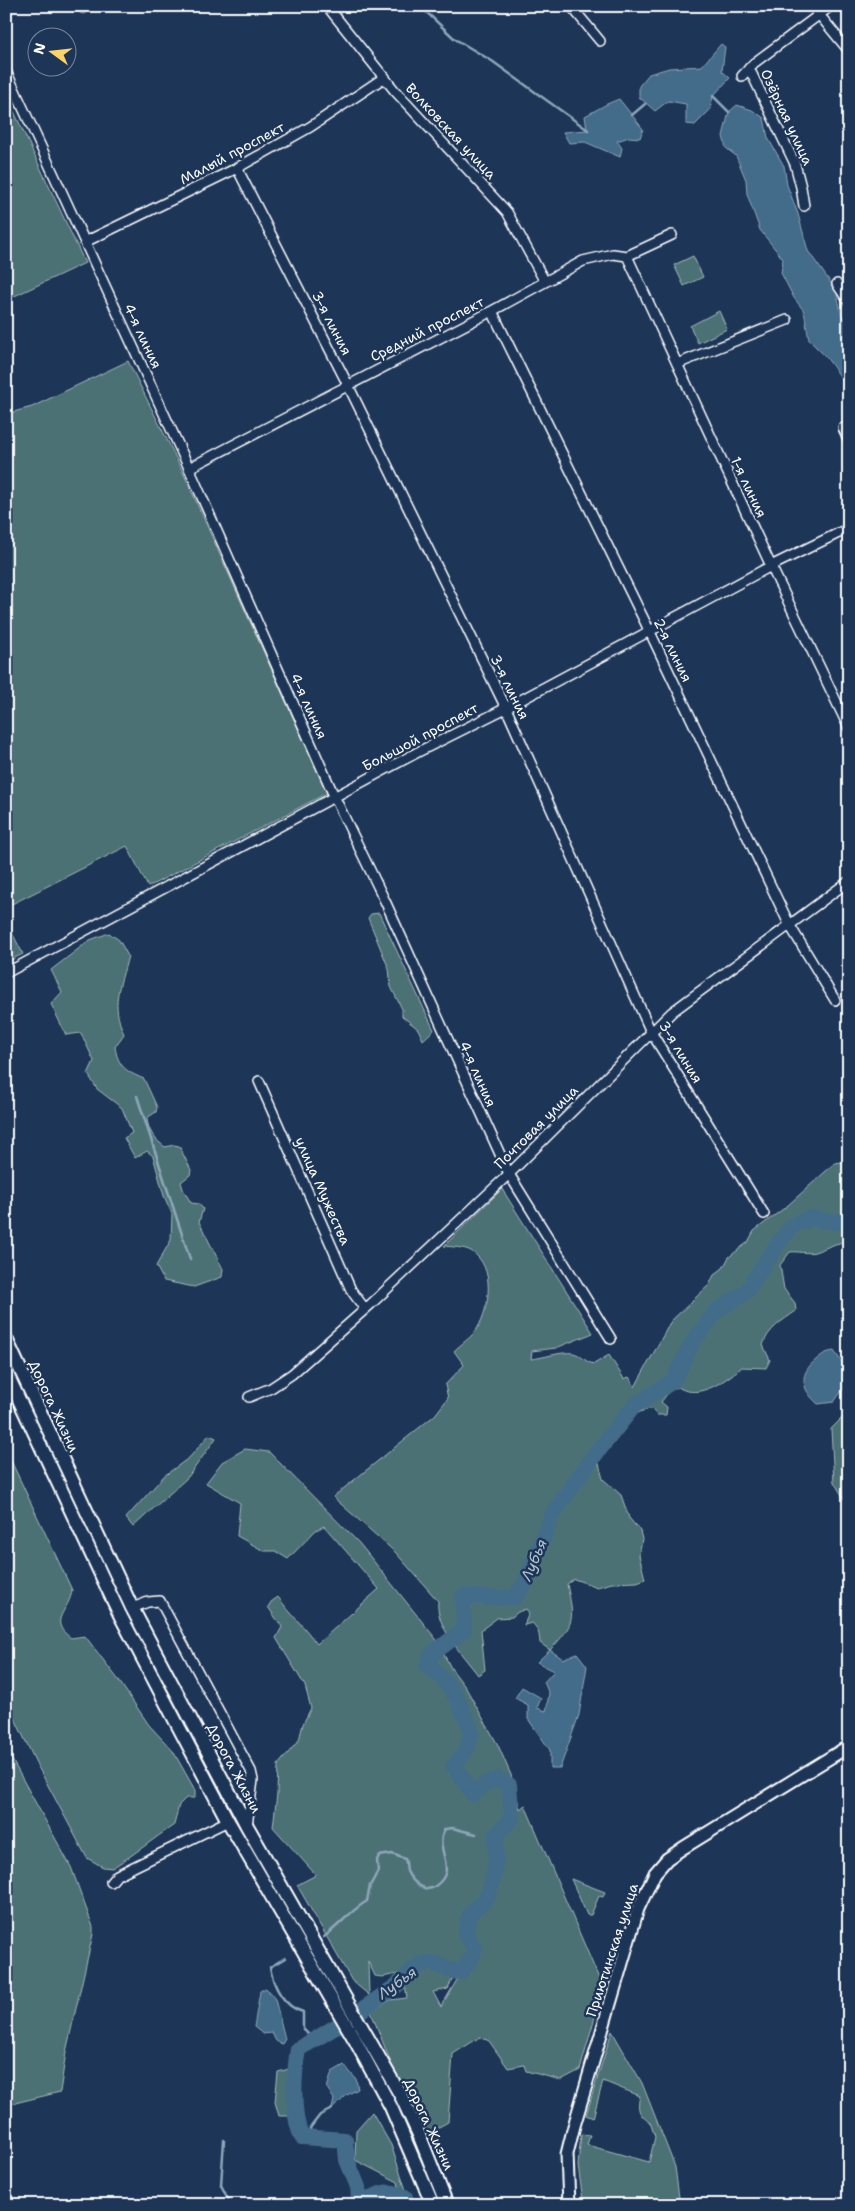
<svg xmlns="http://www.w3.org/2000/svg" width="855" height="2211" font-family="'Shantell Sans',sans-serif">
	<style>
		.green { fill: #4b7174; stroke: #a5b8ba; fill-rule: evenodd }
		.water { fill: #436c8a; stroke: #8ea7b9 }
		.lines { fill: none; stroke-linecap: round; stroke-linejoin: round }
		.stream { stroke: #8ea7b9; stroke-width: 2.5 }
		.river { stroke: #436c8a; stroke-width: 16 }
		.minor-casing { stroke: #fff; stroke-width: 12 }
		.tertiary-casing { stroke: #fff; stroke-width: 15 }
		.secondary-casing { stroke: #fff; stroke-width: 16 }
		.minor { stroke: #1d3557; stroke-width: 9 }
		.tertiary { stroke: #1d3557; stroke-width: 11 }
		.secondary { stroke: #1d3557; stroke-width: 12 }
		.labels { text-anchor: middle; stroke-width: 5; stroke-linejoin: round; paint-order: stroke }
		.street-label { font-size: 14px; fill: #fff; stroke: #1d3557 }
		.water-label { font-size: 15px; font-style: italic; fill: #b4c4d0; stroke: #1d3557 }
	</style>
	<rect width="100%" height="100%" fill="#1d3557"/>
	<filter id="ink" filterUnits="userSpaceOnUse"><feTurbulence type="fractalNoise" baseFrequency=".02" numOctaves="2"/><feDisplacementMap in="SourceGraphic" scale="10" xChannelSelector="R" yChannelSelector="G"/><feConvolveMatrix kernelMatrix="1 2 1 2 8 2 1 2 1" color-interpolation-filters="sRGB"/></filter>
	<g filter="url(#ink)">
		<path class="green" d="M9 101 85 263 6 300V102Z
			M693 256 703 277 684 286 674 265Z
			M719 311 727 329 698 343 690 326Z
			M128 361 182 470 327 793 148 887 127 846 6 907V414L32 407Z
			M379 913 434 1030 423 1040 418 1029 402 1016V1009L391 987 389 969 368 918 371 914Z
			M6 921 23 954 6 962Z
			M109 933 119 940 128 956C120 988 110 1002 124 1034L115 1047C118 1067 127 1072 144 1079L157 1107 156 1112 147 1118C148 1131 155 1140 165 1147L174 1145 179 1146 191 1170 190 1175 181 1182 183 1189 191 1203 199 1204 203 1209 199 1222 223 1269 222 1277 194 1287 164 1281 156 1266 171 1240 172 1214 164 1196 153 1156 147 1151 135 1158 124 1138 132 1133 122 1108 97 1089 88 1074 94 1061 81 1033 66 1035 51 1004 62 992 51 970 90 940Z
			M849 1161V1246L843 1242C833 1244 824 1249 815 1252 807 1254 798 1251 790 1252L780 1265 784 1289 795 1303 796 1311C782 1321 768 1329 763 1345L770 1360 766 1368 742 1367C726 1380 699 1401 678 1387L671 1389 661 1402 667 1407 666 1415H657L651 1409C626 1411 613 1443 598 1460L603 1479 621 1495 629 1518 640 1531 642 1539 639 1555 645 1579 637 1582 612 1583 597 1587 574 1579 567 1584C574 1619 576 1623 550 1650L540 1643C539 1634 539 1629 532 1623L524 1625 529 1613 526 1609 518 1612 512 1617 497 1618 481 1630 485 1670 478 1675C463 1655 435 1627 438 1601L396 1553 333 1497 435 1415 448 1398 445 1385 464 1365 454 1351C461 1344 472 1337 477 1329 490 1307 496 1267 471 1251 464 1247 451 1247 444 1246L502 1189 593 1333 556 1348 532 1351 531 1359C543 1358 562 1351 573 1353 581 1354 584 1362 594 1364L609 1355 624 1379 629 1377 635 1387 671 1321 709 1285 714 1275 723 1268 729 1257 748 1242 754 1231 787 1206 835 1163Z
			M849 1411V1507L834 1482 831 1429Z
			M209 1435 216 1438 188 1477 133 1527 126 1518 164 1476 190 1457Z
			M245 1449 269 1452 359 1543 436 1639 451 1668 466 1688 498 1745 511 1775 520 1809 525 1805 603 1988 580 2070 561 2080 526 2071 524 2065 508 2068 489 2041 480 2037 453 2054 448 2122 437 2128 430 2139 398 2081 371 2012 390 2000 407 1998 403 1973 382 1977 375 1976 368 1961 369 1995 352 1981 297 1885 316 1875 273 1827 277 1794 278 1765 299 1740 303 1724 311 1708 305 1686 276 1638 282 1627 268 1607 271 1602 278 1597C290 1614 305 1627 317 1644L379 1589 324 1526 316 1530 288 1559 275 1551H264L237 1536 240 1503 206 1483 222 1462ZM461 1972V1973L441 2007 433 1992 448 1989 453 1977Z
			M6 1450 72 1590C70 1611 46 1620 71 1638L85 1636 117 1678 149 1725 173 1751 195 1790V1798H186L179 1805 174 1825C153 1839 134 1855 112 1868L103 1867 87 1858 37 1765 6 1700Z
			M6 1749 71 1867 93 1927V1934L66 2052 60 2092 11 2104 6 2103Z
			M571 1879 605 1892 603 1897 599 1896 591 1915H587Z
			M612 2031 642 2083 675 2167 680 2205H585L583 2200 578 2166 581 2134 590 2135 587 2145 649 2162 655 2137 650 2122C638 2115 637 2108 640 2096L603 2081 593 2118 586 2115Z
			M289 2069 290 2116H279L275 2102 278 2072Z
			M372 2112 391 2145 411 2205H403L398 2182 355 2160 356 2130Z"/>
		<path class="water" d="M721 44 725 47 722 71 730 78 713 96 710 110 695 125 686 124V104L668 101 655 111 639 97V86L649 74 669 68 702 66Z
			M619 99 643 129 640 138 629 137 617 141 622 148 620 157 585 142 569 143 563 132 587 130 585 116 607 104Z
			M737 105 752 110 764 118 768 138 784 166 787 185 798 214 808 251 836 290 842 316 849 321V384L845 383 826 357 809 340 804 311 794 298 781 273 783 259 760 230 747 194 746 180 736 156 726 148 723 136 729 112Z
			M834 1351 846 1368 849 1381 834 1402 818 1404C801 1389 798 1374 817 1359 823 1354 826 1352 834 1351Z
			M550 1650 563 1659 577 1653 587 1666 579 1715 560 1768H550V1750L528 1719V1705L515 1698 522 1687 541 1698 537 1708 546 1711 549 1694 544 1682 554 1671 537 1662Z
			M266 1988 275 1999 285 2039 282 2044 276 2041 272 2033 263 2034 254 2027 260 1991Z
			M344 2065 356 2079 358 2089 347 2095 332 2109 334 2099 327 2088 332 2072Z"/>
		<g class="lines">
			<path class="stream" d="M420 6 455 39 492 61 588 130
				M713 96 729 112
				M632 115 645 104
				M137 1096 190 1259
				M324 1937C340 1925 350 1911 367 1901L370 1886 378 1871 377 1860 379 1856 392 1854 405 1859C407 1864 406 1866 407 1871 411 1881 425 1893 434 1887 461 1869 432 1850 445 1829L452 1828 476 1834
				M285 1958 270 1967C273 1986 284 2007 303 2012V2029L310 2036V2042
				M302 2137 311 2133 310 2128 320 2115 332 2109
				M224 2140 221 2185 231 2205"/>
			<path class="river" d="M407 2205 405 2197C379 2185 378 2201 359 2199L358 2187 347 2160 345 2140 302 2137C291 2114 294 2074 298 2049 331 2031 365 2008 396 1986 404 1979 412 1968 423 1964 439 1959 448 1975 462 1971L472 1957 475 1947 466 1936C467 1928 467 1916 473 1910 477 1906 482 1904 485 1900 497 1880 496 1857 496 1835L512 1818 509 1785 498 1779 486 1783 473 1794 454 1766 467 1749 472 1732C460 1705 453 1682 427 1666L432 1654 464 1630 463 1596 494 1598 515 1597 525 1584 553 1513 591 1460 634 1406 673 1381 693 1342 716 1311 746 1292 779 1242 793 1225 811 1218 832 1222 849 1220"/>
			<g class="minor-casing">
				<path id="minor" d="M327 6 395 91 507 212 545 282
					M571 6 600 41
					M812 6 849 51
					M83 8 86 6
					M749 68 795 164 801 187 804 206
					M6 71 189 468 335 798 385 901 509 1174 611 1339
					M742 76 754 63 831 6
					M237 168 348 385 506 708 651 1032 764 1214
					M85 242 237 168 310 127 385 77
					M627 256 771 566 849 728
					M627 256 672 235
					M837 284 849 302
					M492 311 649 630 789 924 835 1000
					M677 364 787 320
					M843 428 849 441
					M189 468 492 311 583 261 613 254 627 256
					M6 973 418 752 506 708 771 566 849 528
					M259 1081 351 1290 365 1309
					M249 1397 271 1388 292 1374 371 1304 509 1174 672 1012 849 881
					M132 1608 148 1602 160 1601 251 1771 253 1780 247 1826
					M111 1882 117 1875 228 1821"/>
			</g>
			<g class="tertiary-casing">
				<path id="tertiary" d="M569 2205 567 2154 574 2126 638 1909 655 1873 667 1859 683 1848 849 1746"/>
			</g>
			<g class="secondary-casing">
				<path id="secondary" d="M6 1339 132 1608 247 1826 401 2096 420 2137 447 2205
					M6 1372 120 1615 228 1821 355 2040 391 2107 433 2205"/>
			</g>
			<use href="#minor" class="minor"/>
			<use href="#tertiary" class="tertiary"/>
			<use href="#secondary" class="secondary"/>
		</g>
	</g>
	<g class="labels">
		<g class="street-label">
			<text transform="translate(787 117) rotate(65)" y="5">Озёрная улица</text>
			<text transform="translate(451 131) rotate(47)" y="5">Волковская улица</text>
			<text transform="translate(232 153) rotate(-28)" y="5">Малый проспект</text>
			<text transform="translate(332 323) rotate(63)" y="5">3-я линия</text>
			<text transform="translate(427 329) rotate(-27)" y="5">Средний проспект</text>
			<text transform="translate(143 336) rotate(65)" y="5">4-я линия</text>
			<text transform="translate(749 487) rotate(65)" y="5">1-я линия</text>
			<text transform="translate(673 650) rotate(64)" y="5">2-я линия</text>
			<text transform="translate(510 687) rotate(64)" y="5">3-я линия</text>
			<text transform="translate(309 706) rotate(66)" y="5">4-я линия</text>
			<text transform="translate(420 737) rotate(-28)" y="5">Большой проспект</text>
			<text transform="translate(681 1052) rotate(59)" y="5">3-я линия</text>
			<text transform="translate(478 1074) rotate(66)" y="5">4-я линия</text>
			<text transform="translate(536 1127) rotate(-45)" y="5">Почтовая улица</text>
			<text transform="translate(323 1191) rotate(66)" y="5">улица Мужества</text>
			<text transform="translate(54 1406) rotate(65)" y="5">Дорога Жизни</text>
			<text transform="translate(234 1768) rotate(62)" y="5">Дорога Жизни</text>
			<text transform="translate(612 1950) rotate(-72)" y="5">Приютинская улица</text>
			<text transform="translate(429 2124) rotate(65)" y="5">Дорога Жизни</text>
		</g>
		<g class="water-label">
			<text transform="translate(534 1560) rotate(-67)" y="5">Лубья</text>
			<text transform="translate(397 1983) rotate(-36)" y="5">Лубья</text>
		</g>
	</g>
	<rect width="855" height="2211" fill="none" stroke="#1d3557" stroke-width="25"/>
	<rect x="12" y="12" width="830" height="2186" fill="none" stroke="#fff" stroke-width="2" filter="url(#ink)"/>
	<g transform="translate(52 52) rotate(285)"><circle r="24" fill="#1d3557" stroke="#77869a"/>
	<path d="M0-4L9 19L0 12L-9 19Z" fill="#ffd166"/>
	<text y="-8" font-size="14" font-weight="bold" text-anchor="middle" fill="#ffffff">N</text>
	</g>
</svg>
